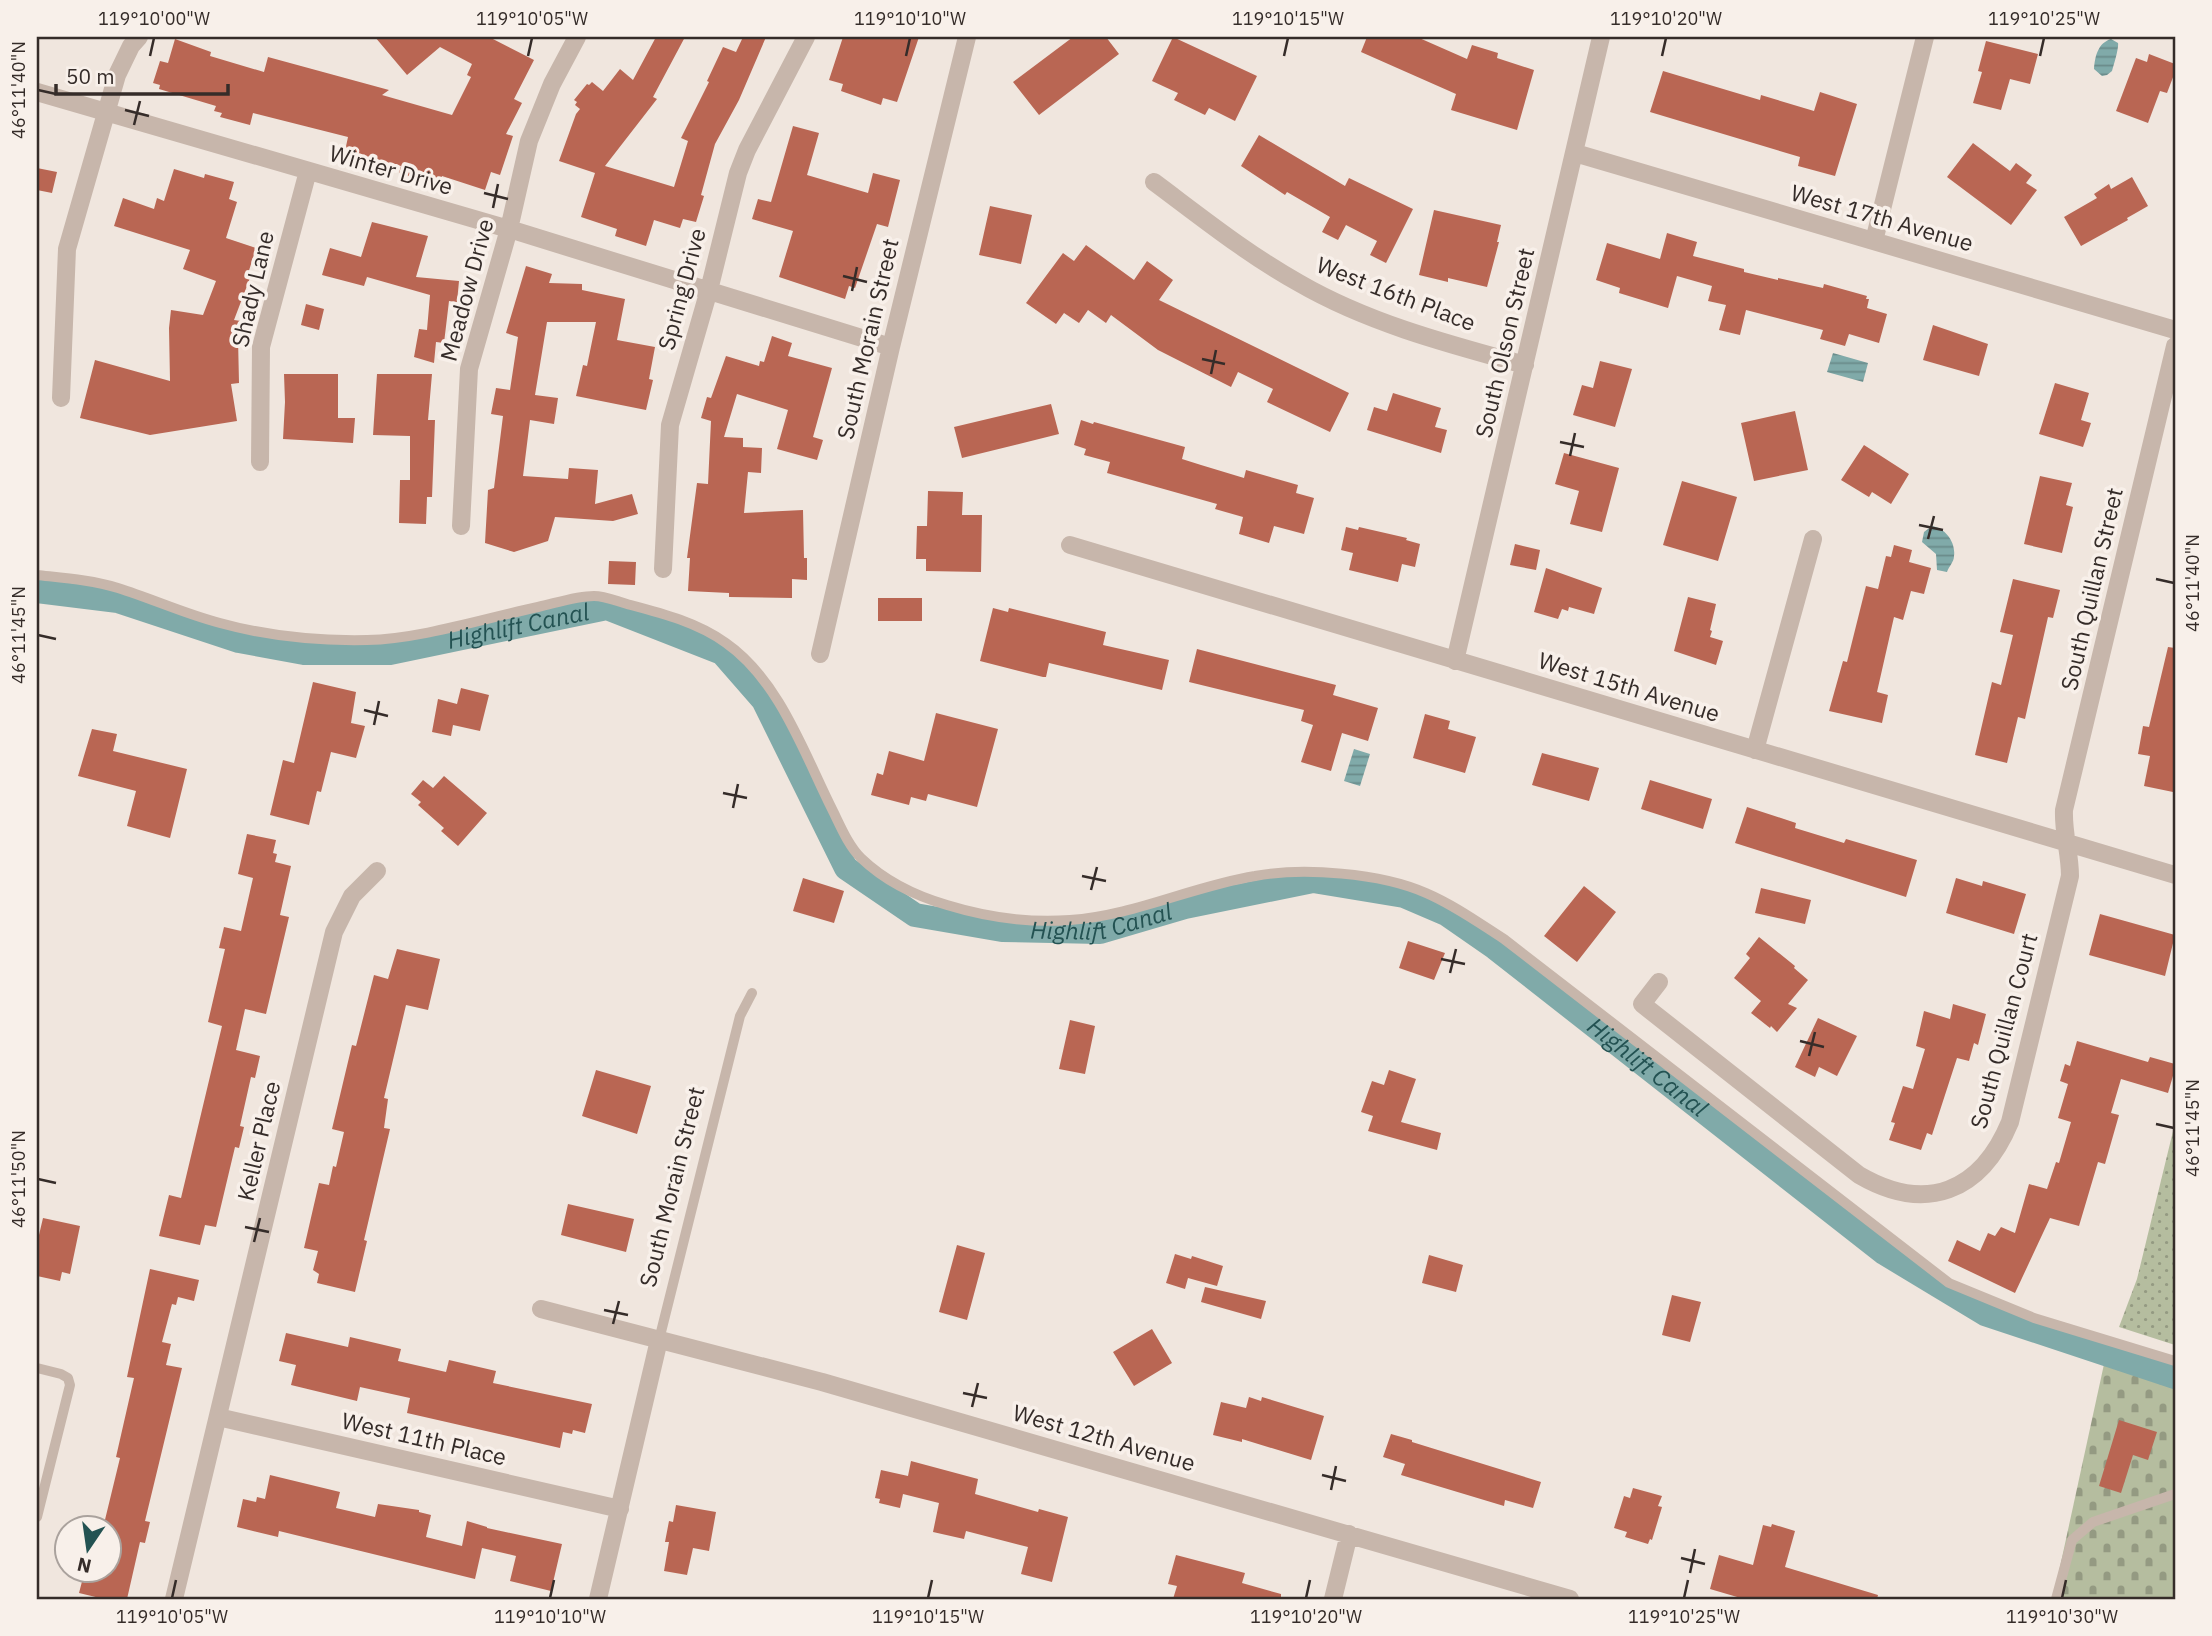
<svg xmlns="http://www.w3.org/2000/svg" width="2212" height="1636" font-family="'IBM Plex Sans',sans-serif">
	<style>
		.grass { fill: url(#grass-dots) }
		.cemetery { fill: url(#cemetery-stones) }
		.water { fill: url(#water-rules) }
		.lines { fill: none; stroke-linecap: round; stroke-linejoin: round }
		.canal { stroke: #80aaa9; stroke-width: 24 }
		.building { fill: #b96653 }
		.service { stroke: #c7b6ab; stroke-width: 10 }
		.minor { stroke: #c7b6ab; stroke-width: 18 }
		.ticks { fill: none; stroke: #352c29; stroke-width: 2.5 }
		.labels { text-anchor: middle; stroke-width: 7; stroke-linejoin: round; paint-order: stroke }
		.street-label { font-size: 23px; fill: #352c29; stroke: #f8f0ea }
		.water-label { font-size: 24px; font-style: italic; fill: #235252; stroke: #f8f0ea }
		.neatline { fill: none; stroke: #352c29; stroke-width: 2.5 }
		.ticks-label { font-size: 18px; text-anchor: middle; fill: #352c29 }
	</style>
	<defs>
		<pattern id="grass-dots" width="8" height="8" patternUnits="userSpaceOnUse" patternTransform="scale(1.75)"><rect width="8" height="8" fill="#b5bd9f"/><path d="M2 2h.1M6 6h.1" fill="none" stroke="#949a82" stroke-width="1.8" stroke-linecap="round"/></pattern>
		<pattern id="cemetery-stones" width="16" height="16" patternUnits="userSpaceOnUse" patternTransform="scale(1.75)"><rect width="16" height="16" fill="#b5bd9f"/><path d="M2 7V4a2 2 0 0 1 4 0v3zM10 15v-3a2 2 0 0 1 4 0v3z" fill="#949a82"/></pattern>
		<pattern id="water-rules" width="6" height="5" patternUnits="userSpaceOnUse" patternTransform="scale(1.75)"><rect width="6" height="5" fill="#80aaa9"/><path d="M0 2.5h6" fill="none" stroke="#6a8b8a"/></pattern>
	</defs>
	<rect width="100%" height="100%" fill="#f0e6de"/>
	<path class="grass" d="M2175 1123V1345L2119 1327 2137 1279Z"/>
	<path class="cemetery" d="M2106 1355 2175 1381V1599H2053Z"/>
	<path class="water" d="M2111 39 2118 43C2119 48 2114 64 2112 71L2107 75 2102 76 2094 69C2095 56 2098 43 2111 39Z
		M1833 353 1868 363 1863 382 1827 372Z
		M1932 526C1945 528 1956 542 1954 556 1954 562 1949 566 1947 572L1937 570 1936 554 1922 542 1924 532Z
		M1354 749 1370 754 1360 786 1344 781Z"/>
	<g class="lines">
		<path class="canal" id="s1" d="M37 591 118 601 239 641 304 653H390L607 608 722 653 763 700 846 868 915 915 1002 930 1100 932 1185 907 1313 881 1404 896 1446 914 1495 948 1884 1253 1985 1314 2175 1377"/>
	</g>
	<path class="building" d="M375 37H489L534 60 514 99 522 103 506 134 513 136 500 175 491 172 485 190 442 176 441 179 430 176 429 182 399 173 401 166 345 151 348 137 253 113 250 125 220 117 222 113 214 111 216 106 159 89 160 85 153 83 160 61 168 63 175 39 211 52 210 56 264 72 268 57 389 90 382 95 452 115 471 77 467 75 472 64 440 47 407 75Z
		M656 37H685L653 97 657 99 605 166 674 187 688 141 681 138 709 82 707 81 723 47 736 52 743 37H766L739 100 715 144 701 195 704 196 696 222 683 219 680 228 654 220 646 246 615 236 617 229 581 217 595 173 559 161 576 114 580 109 575 105 577 102 574 100 587 84 589 85 592 82 603 91 620 69 633 80Z
		M843 37H919L897 102 883 98 881 105 841 91 843 84 829 80Z
		M1073 37H1106L1119 54 1039 115 1013 82Z
		M1173 37 1257 76 1235 121 1209 108 1205 115 1174 100 1178 93 1152 81Z
		M1367 37H1417L1467 59 1472 45 1498 53 1497 58 1534 70 1517 130 1451 110 1456 94 1361 52Z
		M1986 41 2038 54 2030 84 2010 79 2001 110 1973 103 1982 72 1978 71Z
		M2149 54 2175 64V72L2167 93 2160 91 2148 123 2116 111 2136 58 2147 62Z
		M1663 71 1760 100 1761 95 1814 111 1820 92 1857 104 1835 176 1798 166 1800 157 1650 112Z
		M793 126 819 133 807 175 868 193 873 173 900 180 888 227 877 224 855 288 849 286 845 299 779 277 793 231 752 219 758 199 771 202Z
		M1259 135 1345 186 1349 178 1413 209 1386 263 1370 255 1377 241 1346 225 1338 240 1322 232 1330 217 1287 192 1285 195 1241 166Z
		M1973 143 2010 171 2016 163 2032 175 2026 183 2037 190 2011 225 1947 177Z
		M37 168 57 172 52 193 37 190Z
		M174 169 204 178 205 174 234 182 229 199 237 202 226 238 256 248 247 277 250 278 234 320 241 321 238 338 239 383 231 384 237 421 150 435 80 418 95 360 170 381 169 328 171 310 203 315 216 281 183 269 190 250 114 226 123 198 154 209 157 198 164 201Z
		M2132 177 2148 206 2127 218 2128 220 2081 246 2064 217 2097 198 2094 194 2109 184 2111 189Z
		M990 206 1032 215 1021 264 979 255Z
		M1434 210 1501 225 1497 242H1499L1487 287 1448 278V282L1419 275Z
		M372 222 428 236 416 277 459 281 457 302 449 301 444 343 436 342 434 363 414 357 419 329 427 330 430 295 367 277 364 286 322 275 330 248 361 257Z
		M1667 233 1697 242 1693 256 1744 269V272L1778 280V278L1823 288 1824 284 1867 296 1866 299H1869L1867 308 1887 314 1879 343 1849 334 1845 346 1820 339 1823 330 1746 310 1740 335 1719 330 1726 305 1708 301 1712 286 1677 276 1668 308 1619 293 1620 288 1596 280 1607 243 1660 259Z
		M1086 245 1134 280 1147 261 1173 280 1159 300 1349 393 1330 432 1267 402 1273 389 1238 372 1231 387 1158 350 1111 315 1106 323 1088 310 1079 323 1064 313 1056 324 1026 303 1063 253 1074 261Z
		M526 266 552 274 549 283 582 284V290L625 299 617 340 655 347 649 379 653 380 646 410 576 396 583 365 587 366 596 322H547L535 395 558 398 554 424 530 420 523 476 568 479 569 468 598 470 595 504 632 494 638 514 613 521 555 517 548 541 514 552 485 543 488 490 494 488 503 416 491 414 496 388 510 390 518 337 506 333Z
		M306 304 324 309 319 330 301 325Z
		M1933 325 1988 344 1979 376 1923 360Z
		M772 336 792 343 788 356 832 368 813 437 823 440 817 460 777 449 788 410 737 394 724 437 743 438V447L762 448 761 473 748 472 744 513 803 510 804 558H807V580L792 579V598L729 597V593L688 591 690 558H687L697 483 708 484 711 421 701 418 707 397 711 398 726 356 759 366 760 361 764 362Z
		M1600 361 1632 369 1615 427 1573 415 1582 385 1593 388Z
		M284 374H338V418H355L353 443 283 439 285 402Z
		M377 374H432L428 420H435L432 497H427L426 524 399 523 400 480H410V436L373 435Z
		M2055 383 2089 393 2081 420 2091 423 2083 447 2039 434Z
		M1393 393 1441 408 1435 427 1447 430 1441 453 1367 430 1374 407 1387 411Z
		M1051 404 1059 434 962 458 954 427Z
		M1795 411 1808 470 1754 481 1741 423Z
		M1081 420 1093 424 1094 422 1185 447 1182 459 1201 465 1244 478 1246 470 1298 485 1296 493 1314 498 1304 534 1274 526 1269 543 1239 534 1243 517 1215 509 1217 504 1107 473 1110 462 1084 455 1086 449 1074 445Z
		M1864 445 1909 474 1891 504 1872 492 1869 497 1841 480Z
		M1564 453 1619 468 1602 532 1570 524 1579 491 1555 484Z
		M2040 476 2072 483 2066 505 2073 507 2062 553 2024 544Z
		M1682 481 1737 497 1718 561 1663 545Z
		M928 491 963 492 962 515H982L981 572 926 571V559H916L917 526H927Z
		M1346 527 1358 530 1359 527 1407 538 1406 540 1420 544 1415 567 1402 564 1398 582 1349 570 1353 553 1341 550Z
		M1515 544 1540 550 1536 570 1510 565Z
		M1894 545 1912 550 1909 562 1931 568 1924 594 1911 591 1903 620 1894 617 1877 692 1888 695 1882 723 1829 711 1843 661 1847 662 1866 586 1878 589 1886 556 1891 557Z
		M609 561 636 562 635 585 608 584Z
		M1546 568 1602 588 1594 614 1569 607 1568 611 1562 609 1558 619 1534 612Z
		M2013 579 2060 590 2053 618 2048 617 2025 719 2018 717 2007 763 1975 755 1992 682 2001 685 2013 635 2000 632Z
		M1688 597 1716 604 1710 630 1712 631 1710 637 1723 641 1716 665 1674 651Z
		M878 598H922V621H878Z
		M993 608 1008 612 1009 608 1106 632 1103 645 1169 660 1162 690 1049 663 1046 677H1043L980 661Z
		M2168 647 2175 648 2173 792 2144 786 2150 756 2138 754 2143 726 2149 727Z
		M1197 649 1336 685 1333 695 1378 708 1368 741 1342 733 1331 771 1301 762 1313 725 1301 721 1304 710 1189 682Z
		M313 682 356 692 351 723 365 726 356 758 331 752 321 792 317 791 309 825 270 815 283 760 294 763Z
		M461 688 489 695 480 731 453 725 451 736 432 732 438 699 457 704Z
		M936 713 998 729 977 807 928 794 926 801 911 797 909 805 871 795 877 773 883 775 889 751 924 761Z
		M1425 714 1450 721 1448 729 1476 737 1465 773 1413 758Z
		M92 729 117 734 113 751 187 769 170 838 127 826 136 791 78 776Z
		M1542 753 1599 768 1589 801 1532 785Z
		M444 776 487 813 458 846 441 831 444 828 418 805 421 802 411 794 423 780 433 788Z
		M1650 780 1712 799 1703 829 1641 809Z
		M1747 807 1796 823 1795 828 1844 843 1846 839 1917 860 1906 897 1735 843Z
		M247 834 276 840 273 853 277 854 275 862 291 866 280 915 289 917 266 1014 245 1009 236 1050 260 1056 255 1078 251 1077 240 1126 244 1127 239 1148 235 1147 216 1227 205 1225 200 1245 159 1236 169 1195 181 1198 222 1026 208 1022 225 949 219 948 224 927 241 931 253 878 238 874Z
		M803 878 844 891 834 923 793 911Z
		M1956 878 1982 886 1983 881 2026 894 2014 934 1946 913Z
		M1584 886 1616 912 1577 962 1544 936Z
		M1761 888 1811 900 1805 924 1755 913Z
		M2100 914 2175 935 2165 976 2089 955Z
		M1759 937 1795 966 1794 968 1808 980 1788 1004 1797 1008 1777 1032 1771 1026 1770 1028 1751 1013 1761 1001 1734 978 1750 958 1746 954Z
		M1408 941 1445 953 1434 980 1399 968Z
		M397 949 440 959 428 1010 406 1005 384 1098 388 1099 384 1128 390 1129 364 1240 367 1241 355 1292 317 1283 319 1274 313 1270 318 1251 304 1248 319 1183 329 1185 333 1166 336 1167 344 1132 332 1129 352 1045 356 1046 374 975 388 979Z
		M1953 1004 1986 1014 1978 1045 1974 1043 1969 1061 1957 1058 1932 1135 1927 1133 1921 1150 1889 1140 1895 1123 1891 1122 1903 1086 1913 1089 1925 1049 1916 1046 1924 1011 1950 1019Z
		M1818 1018 1857 1036 1837 1076 1819 1067 1815 1077 1795 1067Z
		M1070 1020 1095 1026 1085 1074 1059 1069Z
		M2077 1041 2148 1062 2150 1057 2175 1064V1069L2168 1093 2121 1079 2111 1113 2119 1115 2105 1164 2098 1162 2079 1226 2050 1218 2015 1293 1948 1261 1957 1240 1980 1251 1988 1233 1995 1236 2001 1227 2015 1233 2029 1184 2047 1189 2056 1162 2059 1163 2071 1122 2058 1118 2068 1084 2060 1081 2065 1064 2070 1066Z
		M596 1070 651 1086 637 1134 582 1116Z
		M1389 1070 1416 1079 1401 1122 1441 1133 1437 1150 1368 1131 1373 1116 1361 1112 1372 1081 1384 1085Z
		M568 1204 634 1219 626 1252 561 1235Z
		M43 1218 80 1226 70 1274 62 1272 60 1281 37 1276V1235H39Z
		M957 1245 985 1253 967 1320 939 1312Z
		M1175 1254 1191 1259 1192 1256 1223 1266 1217 1286 1188 1278 1185 1289 1166 1283Z
		M1429 1255 1463 1265 1456 1292 1422 1283Z
		M150 1269 199 1280 194 1301 178 1297 176 1305 172 1304 162 1342 171 1344 166 1365 182 1368 145 1521 150 1522 145 1543 140 1542 127 1599H104L79 1593 85 1570H108V1528H103L120 1458 116 1457 134 1378 127 1377Z
		M1205 1287 1266 1301 1261 1319 1201 1302Z
		M1672 1295 1701 1302 1690 1342 1662 1335Z
		M1152 1329 1172 1363 1134 1386 1113 1352Z
		M286 1333 348 1347 350 1337 401 1349 398 1361 446 1372 449 1360 496 1371 493 1383 592 1404 585 1433 573 1430 572 1434 563 1432 560 1448 407 1413 410 1398 360 1387 357 1401 291 1385 296 1365 279 1361Z
		M1249 1397 1261 1401 1262 1397 1324 1416 1311 1460 1242 1439V1442L1213 1435 1221 1402 1246 1408Z
		M2119 1420 2157 1432 2148 1460 2133 1455 2121 1493 2099 1486Z
		M1391 1434 1412 1440V1442L1541 1482 1533 1508 1505 1500 1504 1506 1401 1475 1405 1464 1383 1457Z
		M911 1461 978 1479 975 1494 1038 1512 1039 1509 1068 1517 1052 1582 1021 1574 1028 1547 966 1531 964 1539 933 1532 939 1503 903 1494 900 1508 879 1503 880 1499 875 1498 881 1470 908 1476Z
		M270 1475 340 1492 336 1508 375 1517 378 1504 419 1510V1512L431 1515 426 1537 462 1546 467 1521 487 1527V1528L562 1544 551 1591 510 1581 516 1556 482 1548 475 1579 279 1531 278 1537 237 1527 243 1499 256 1502 257 1497 265 1499Z
		M1633 1488 1662 1496 1658 1506 1662 1507 1652 1540 1650 1539 1648 1544 1625 1537 1627 1532 1614 1528 1624 1496 1630 1498Z
		M676 1505 716 1512 709 1551 693 1548 687 1575 664 1571 669 1542H665L669 1521 673 1522Z
		M1772 1524 1795 1531 1785 1567 1878 1595 1877 1599H1744L1710 1589 1719 1555 1753 1565 1763 1525 1771 1527Z
		M1176 1555 1245 1573 1242 1583 1281 1594V1599H1173L1177 1586 1168 1584Z"/>
	<g class="lines">
		<path class="service" d="M37 575C64 578 92 580 118 588 153 599 185 614 220 623 267 636 318 641 367 640 420 639 486 618 538 607 556 603 576 596 594 596 605 596 616 601 627 604 661 613 697 622 726 643 779 680 804 753 832 809 840 825 848 845 861 858 885 881 916 896 947 905 986 917 1030 923 1070 920 1133 916 1193 886 1255 876 1303 867 1381 873 1426 893 1454 905 1479 923 1504 939L1949 1283 2034 1318 2175 1361
			M659 1340 740 1016 752 993
			M37 1368 61 1374 68 1378 70 1385 37 1517
			M2056 1599 2072 1540 2093 1522 2175 1494"/>
		<path class="minor" d="M37 92 509 229 891 347
			M1575 153 2175 330
			M1154 182C1201 217 1247 254 1299 283 1368 323 1448 344 1525 365
			M1874 241 1925 37
			M61 398 67 249 117 75 131 46 139 37
			M260 462 261 347 308 171
			M461 526 469 369 509 229 529 141 552 84 577 37
			M1070 545 2175 875
			M663 569 670 425 709 290 738 173 747 150 806 37
			M820 654 891 347 967 37
			M1455 661 1601 37
			M1755 750 1813 539
			M1659 982 1642 1004 1859 1175C1926 1214 1981 1192 2010 1122L2070 876C2070 853 2063 833 2064 810L2175 346
			M541 1309 822 1382 1570 1599
			M218 1417 620 1509
			M174 1599 334 932 352 896 377 871
			M598 1599 659 1340
			M1333 1599 1349 1534"/>
	</g>
	<path class="ticks" d="M150 56 154 38M528 56 532 38M906 56 910 38M1284 56 1288 38M1662 56 1666 38M2040 56 2044 38M38 90 56 94M125 110 149 116M134 125 140 101M484 193 508 199M493 208 498 184M843 276 867 282M852 291 857 267M1202 359 1225 364M1211 374 1216 350M1560 442 1584 447M1570 456 1575 433M1919 525 1943 530M1928 539 1934 516M2156 579 2174 583M38 635 56 639M364 710 388 716M374 725 379 701M723 793 747 798M733 808 738 784M1082 876 1106 881M1091 890 1097 867M1441 959 1465 964M1450 973 1456 949M1800 1041 1824 1047M1809 1056 1815 1032M2156 1124 2174 1128M38 1179 56 1183M245 1227 269 1232M254 1242 260 1218M604 1310 628 1315M613 1324 619 1301M963 1393 987 1398M972 1407 978 1383M1322 1475 1346 1481M1331 1490 1336 1466M1681 1558 1705 1564M1690 1573 1695 1549M172 1598 176 1580M550 1598 554 1580M928 1598 932 1580M1306 1598 1310 1580M1684 1598 1688 1580M2062 1598 2066 1580"/>
	<g class="labels">
		<g class="street-label">
			<text transform="translate(391 170) rotate(16)" y="8">Winter Drive</text>
			<text transform="translate(1882 218) rotate(16)" y="8">West 17th Avenue</text>
			<text transform="translate(253 289) rotate(-77)" y="8">Shady Lane</text>
			<text transform="translate(682 289) rotate(-75)" y="8">Spring Drive</text>
			<text transform="translate(467 290) rotate(-75)" y="8">Meadow Drive</text>
			<text transform="translate(1396 294) rotate(21)" y="8">West 16th Place</text>
			<text transform="translate(868 339) rotate(-77)" y="8">South Morain Street</text>
			<text transform="translate(1505 343) rotate(-77)" y="8">South Olson Street</text>
			<text transform="translate(2092 589) rotate(-77)" y="8">South Quillan Street</text>
			<text transform="translate(1629 687) rotate(17)" y="8">West 15th Avenue</text>
			<text transform="translate(2004 1031) rotate(-75)" y="8">South Quillan Court</text>
			<text transform="translate(259 1141) rotate(-77)" y="8">Keller Place</text>
			<text transform="translate(672 1187) rotate(-76)" y="8">South Morain Street</text>
			<text transform="translate(1104 1438) rotate(16)" y="8">West 12th Avenue</text>
			<text transform="translate(424 1439) rotate(13)" y="8">West 11th Place</text>
		</g>
		<g class="water-label">
			<text dy="8" stroke="none"><textPath href="#s1" startOffset="492">Highlift Canal</textPath></text>
			<text dy="8" stroke="none"><textPath href="#s1" startOffset="1228">Highlift Canal</textPath></text>
			<text dy="8" stroke="none"><textPath href="#s1" startOffset="1836">Highlift Canal</textPath></text>
		</g>
	</g>
	<rect width="2212" height="1636" fill="none" stroke="#f8f0ea" stroke-width="77"/>
	<g transform="translate(88 1549) rotate(193)"><circle r="33" fill="#f8f0ea" stroke="#aaa29d" stroke-width="2"/>
	<path d="M0-5L12 26L0 18L-12 26Z" fill="#235252"/>
	<text y="-10" font-size="19" font-weight="bold" text-anchor="middle" fill="#352c29">N</text>
	</g>
	<path d="M56 84v10h172v-10" fill="none" stroke="#352c29" stroke-width="3.5"/>
	<text x="66" y="84" font-size="21" fill="#352c29" stroke="#f8f0ea" stroke-width="5" paint-order="stroke">50 m</text>
	<rect x="38" y="38" width="2136" height="1560" class="neatline"/>
	<g class="ticks-label">
		<text x="154" y="25">119°10'00"W</text>
		<text x="532" y="25">119°10'05"W</text>
		<text x="910" y="25">119°10'10"W</text>
		<text x="1288" y="25">119°10'15"W</text>
		<text x="1666" y="25">119°10'20"W</text>
		<text x="2044" y="25">119°10'25"W</text>
		<text transform="translate(19 90) rotate(-90)" y="6">46°11'40"N</text>
		<text transform="translate(2193 583) rotate(-90)" y="6">46°11'40"N</text>
		<text transform="translate(19 635) rotate(-90)" y="6">46°11'45"N</text>
		<text transform="translate(2193 1128) rotate(-90)" y="6">46°11'45"N</text>
		<text transform="translate(19 1179) rotate(-90)" y="6">46°11'50"N</text>
		<text x="172" y="1623">119°10'05"W</text>
		<text x="550" y="1623">119°10'10"W</text>
		<text x="928" y="1623">119°10'15"W</text>
		<text x="1306" y="1623">119°10'20"W</text>
		<text x="1684" y="1623">119°10'25"W</text>
		<text x="2062" y="1623">119°10'30"W</text>
	</g>
</svg>
